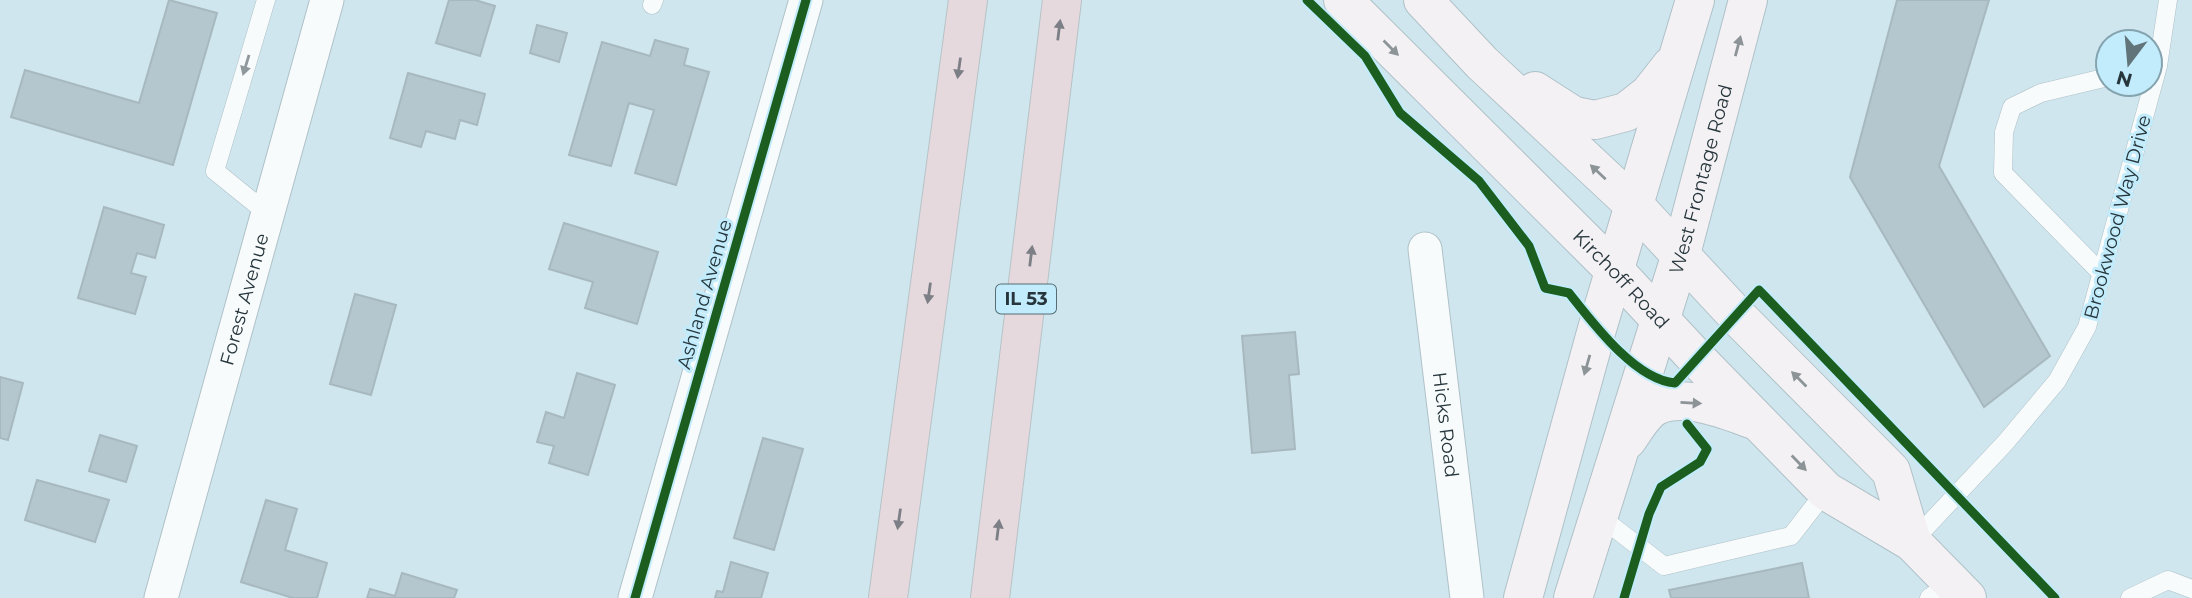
<svg xmlns="http://www.w3.org/2000/svg" width="2192" height="598" font-family="Montserrat,sans-serif">
	<style>
		.building { fill: #b5c7ce; stroke: #a7b9bf; stroke-width: 2 }
		.lines { fill: none; stroke-linecap: round; stroke-linejoin: round }
		.lane-casing { stroke: #afc1c8; stroke-width: 19 }
		.street-casing { stroke: #afc1c8; stroke-width: 35 }
		.secondary-casing { stroke: #afc1c8; stroke-width: 40 }
		.highway-casing { stroke: #b6c3c6; stroke-width: 40 }
		.lane { stroke: #f8fbfc; stroke-width: 18 }
		.street { stroke: #f8fbfc; stroke-width: 33 }
		.secondary { stroke: #f3f1f3; stroke-width: 38 }
		.highway { stroke: #e6d9de; stroke-width: 38 }
		.cycleway-casing { stroke: #c2ecfb; stroke-width: 13 }
		.cycleway { stroke: #1b5e20; stroke-width: 9 }
		.oneway { fill: #7c7f85 }
		.oneway2 { fill: #8c9498 }
		.oneway3 { fill: #8f989c }
		.labels { text-anchor: middle; stroke-width: 6; stroke-linejoin: round; paint-order: stroke }
		.shield { fill: #c2ecfb; stroke: #556d75; stroke-width: 2 }
		.shield-label { font-size: 18px; font-weight: bold; fill: #26363c }
		.street-label { font-size: 19px; fill: #26363c; stroke: #c2ecfb }
	</style>
	<rect width="100%" height="100%" fill="#cfe6ee"/>
	<path class="building" d="M169 0 217 13 173 165 11 117 25 70 139 103Z
		M449 0H475L495 6 480 56 436 43Z
		M1897 0H1989L1939 166 2050 356 1984 407 1850 177Z
		M537 25 567 33 559 62 530 53Z
		M655 40 688 49 684 65 709 72 676 185 635 173 654 110 629 103 611 166 569 155 602 42 650 56Z
		M408 73 485 94 477 125 460 120 455 139 426 131 421 147 390 138Z
		M104 207 164 225 155 258 137 253 131 273 146 277 135 314 78 298Z
		M564 223 658 252 637 324 585 308 593 282 549 269Z
		M355 294 396 305 371 395 330 384Z
		M1295 332 1299 374 1289 375 1295 449 1252 453 1242 336Z
		M577 373 615 385 588 475 549 463 554 446 537 442 546 412 564 418Z
		M0 377 23 383 8 440 0 438Z
		M100 435 137 446 126 482 89 471Z
		M763 438 803 449 774 550 734 538Z
		M37 480 109 500 95 542 25 520Z
		M266 500 297 509 285 550 327 563 317 598H293L241 582Z
		M731 562 768 573 761 598H715L717 591 723 592Z
		M1802 563 1809 598H1671L1669 590Z
		M402 573 457 590 454 598H367L370 589 395 596Z"/>
	<g class="lines">
		<g class="lane-casing">
			<path id="lane" d="M266 0 215 171 268 214
				M652 5 654 0
				M2102 274 2003 173 2004 132 2012 107 2041 93 2108 77
				M1599 516 1664 566 1791 536 1826 491
				M1912 542 2005 443 2057 381 2087 327 2158 66 2168 0
				M1929 598 1952 582
				M2130 598 2168 580 2192 589"/>
		</g>
		<g class="street-casing">
			<g id="street">
				<path id="s1" d="M1425 249 1467 598"/>
				<path id="s2" d="M161 598 327 0"/>
				<path d="M635 598 806 0"/>
			</g>
		</g>
		<g class="secondary-casing">
			<g id="secondary">
				<path id="s3" d="M1343 0 1616 272 1697 359 1826 491 1912 542 1967 598"/>
				<path d="M1423 0 1482 63 1634 205 1737 316 1891 471 1912 542"/>
				<path d="M1535 91 1574 116 1595 120 1626 112 1649 94 1671 66"/>
				<path d="M1627 440C1635 429 1644 412 1656 406 1683 393 1725 409 1751 419"/>
				<path d="M1523 598 1597 329 1695 0"/>
				<path id="s4" d="M1573 598 1681 254 1748 0"/>
			</g>
		</g>
		<g class="highway-casing">
			<path id="highway" d="M888 598 968 0
				M990 598 1062 0"/>
		</g>
		<use href="#lane" class="lane"/>
		<use href="#street" class="street"/>
		<use href="#secondary" class="secondary"/>
		<use href="#highway" class="highway"/>
		<g class="cycleway-casing">
			<path id="cycleway" d="M1307 0 1365 56 1400 113 1479 181 1529 246 1545 288 1569 293C1592 322 1635 380 1675 383L1759 290 2055 598
				M635 598 806 0
				M1624 598 1649 514 1661 487 1700 462 1707 449 1687 424"/>
		</g>
		<use href="#cycleway" class="cycleway"/>
	</g>
	<defs><path id="oneway-solid" d="M-6-.8H1V-3.2L6.5 0L1 3.2V.8H-6Z" transform="scale(1.75)"/></defs>
	<g class="oneway">
		<use href="#oneway-solid" transform="translate(1059 30) rotate(-83)"/>
		<use href="#oneway-solid" transform="translate(959 68) rotate(98)"/>
		<use href="#oneway-solid" transform="translate(1031 256) rotate(-83)"/>
		<use href="#oneway-solid" transform="translate(929 293) rotate(98)"/>
		<use href="#oneway-solid" transform="translate(899 519) rotate(98)"/>
		<use href="#oneway-solid" transform="translate(998 530) rotate(-83)"/>
	</g>
	<g class="oneway2">
		<use href="#oneway-solid" transform="translate(1738 46) rotate(-75)"/>
		<use href="#oneway-solid" transform="translate(1391 48) rotate(45)"/>
		<use href="#oneway-solid" transform="translate(1598 172) rotate(-137)"/>
		<use href="#oneway-solid" transform="translate(1587 365) rotate(106)"/>
		<use href="#oneway-solid" transform="translate(1799 379) rotate(-135)"/>
		<use href="#oneway-solid" transform="translate(1691 403) rotate(3)"/>
		<use href="#oneway-solid" transform="translate(1799 463) rotate(46)"/>
	</g>
	<use class="oneway3" href="#oneway-solid" transform="translate(246 65) rotate(107)"/>
	<g class="labels">
		<rect class="shield" x="996" y="284.5" width="60" height="29" rx="5"/>
		<g class="shield-label">
			<text x="1026" y="305">IL 53</text>
		</g>
		<g class="street-label">
			<text dy="7" stroke="none"><textPath href="#s4" startOffset="438">West Frontage Road</textPath></text>
			<text transform="translate(2117 217) rotate(-75)" y="7">Brookwood Way Drive</text>
			<text dy="7" stroke="none"><textPath href="#s3" startOffset="394">Kirchoff Road</textPath></text>
			<text transform="translate(704 294) rotate(-74)" y="7">Ashland Avenue</text>
			<text dy="7" stroke="none"><textPath href="#s2" startOffset="310">Forest Avenue</textPath></text>
			<text dy="7" stroke="none"><textPath href="#s1" startOffset="177">Hicks Road</textPath></text>
		</g>
	</g>
	<g transform="translate(2129 63) rotate(196)"><circle r="33" fill="#c2ecfb" stroke="#84a3af" stroke-width="2"/>
	<path d="M0-5L12 26L0 18L-12 26Z" fill="#61747a"/>
	<text y="-10" font-size="19" font-weight="bold" text-anchor="middle" fill="#26363c">N</text>
	</g>
</svg>
